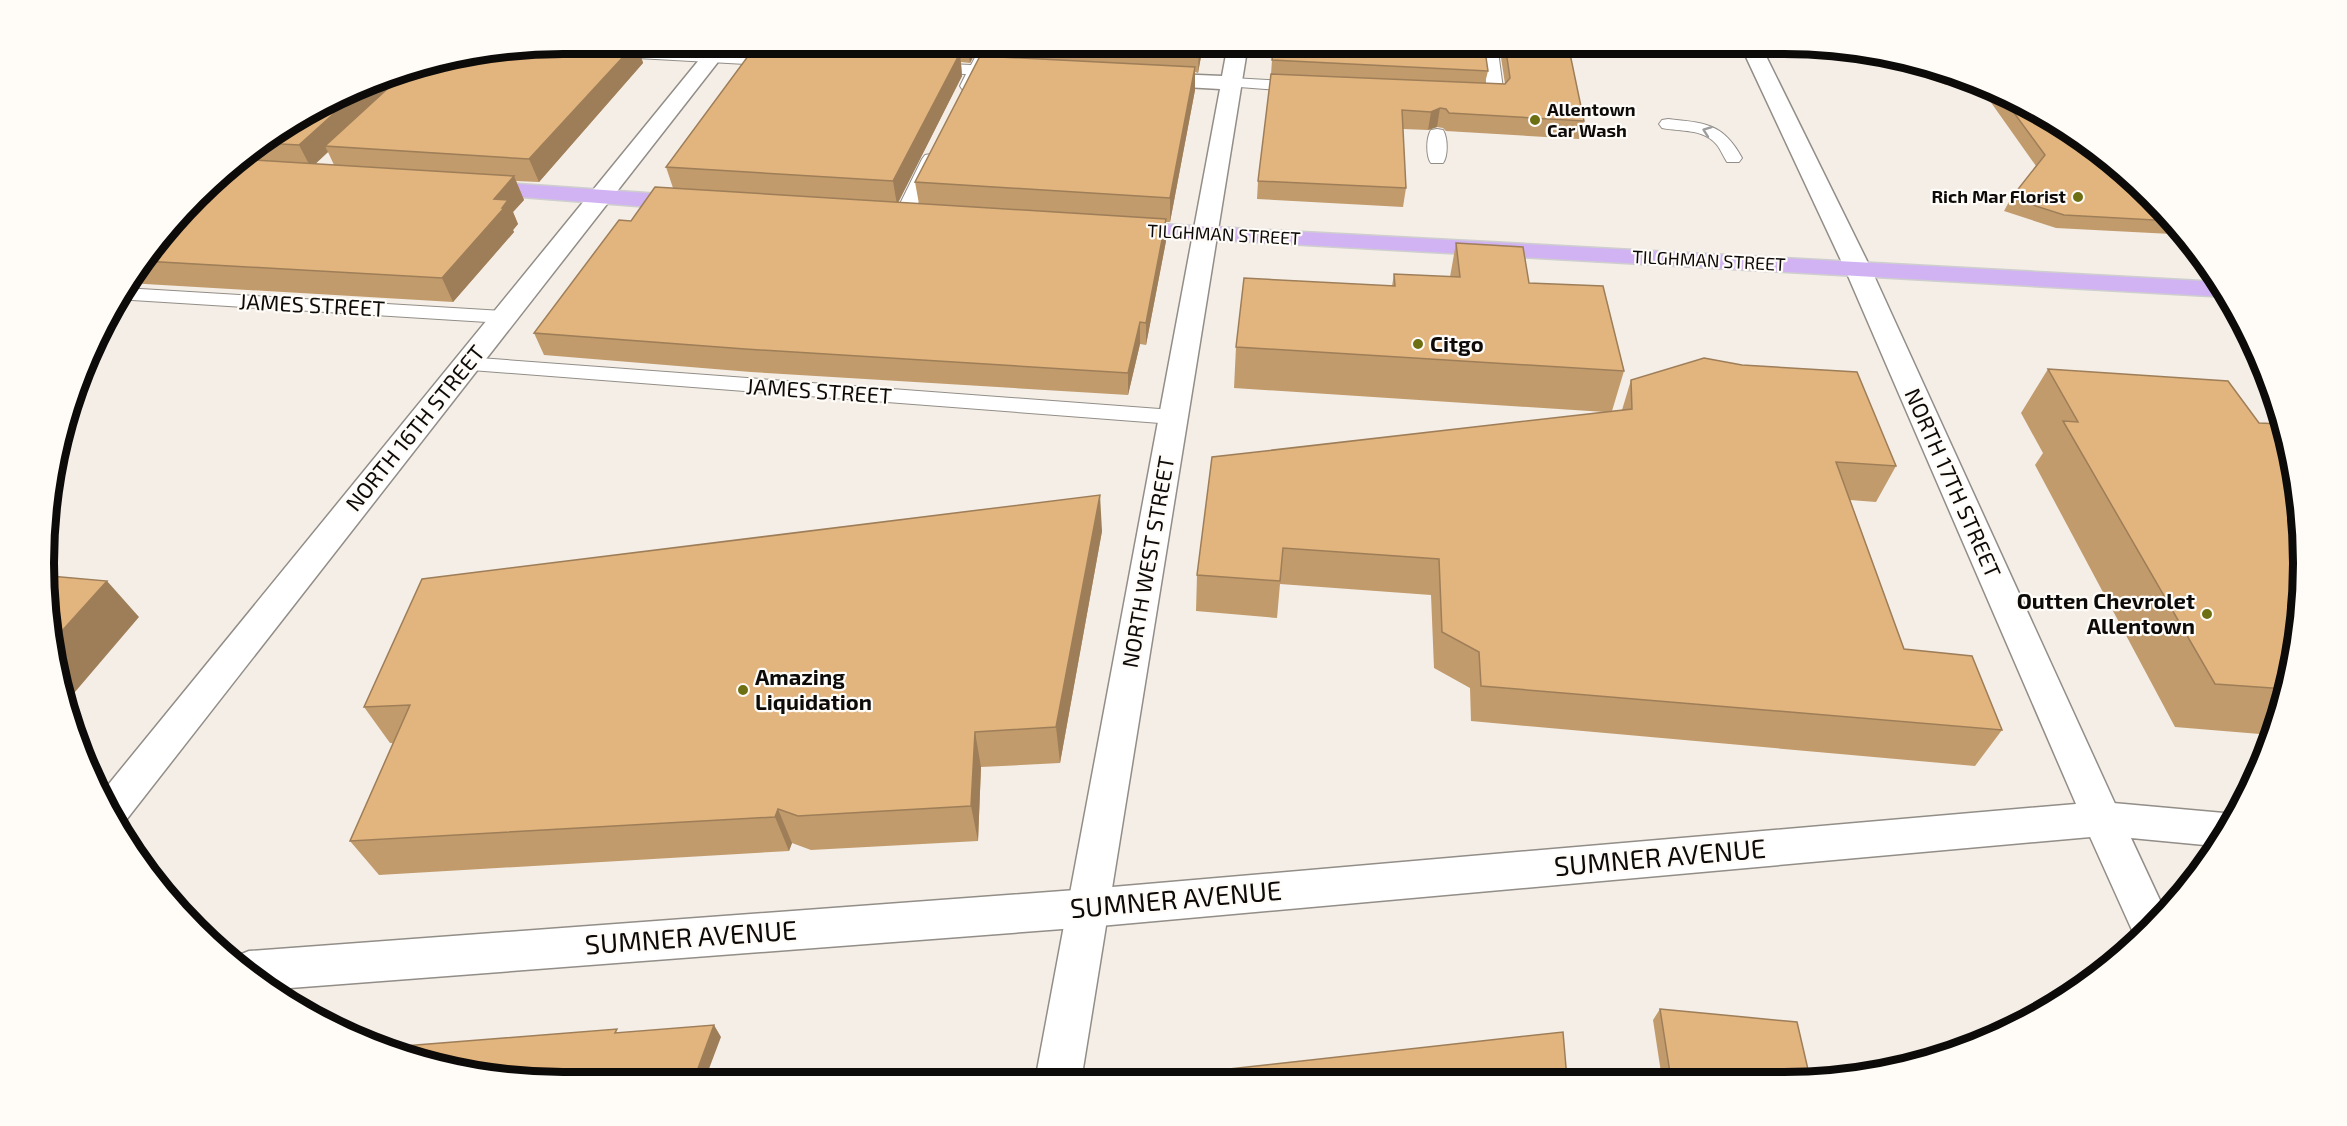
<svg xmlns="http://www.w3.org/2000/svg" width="2347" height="1126" font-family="'Exo 2',sans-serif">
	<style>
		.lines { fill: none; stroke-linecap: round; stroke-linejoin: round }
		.service-casing { stroke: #928d87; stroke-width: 2 }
		.minor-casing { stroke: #928d87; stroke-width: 3 }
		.tertiary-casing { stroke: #928d87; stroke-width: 3 }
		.primary-casing { stroke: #cfcece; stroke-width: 3 }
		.service { fill: #fff; fill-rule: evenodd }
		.minor { fill: #fff; fill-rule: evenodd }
		.tertiary { fill: #fff; fill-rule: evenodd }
		.primary { fill: #d1b3f3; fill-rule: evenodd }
		.wall { fill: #c29b6c; fill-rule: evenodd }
		.shaded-wall { fill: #9e7e58 }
		.building { fill: #e2b47e; stroke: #9e7e58; stroke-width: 1.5 }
		.oneway { stroke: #9e9d9d }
		.poi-dot { fill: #6d6f13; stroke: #fffcf8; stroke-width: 2 }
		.labels { text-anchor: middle; stroke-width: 4.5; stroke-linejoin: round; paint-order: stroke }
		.far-poi-label { font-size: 18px; font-weight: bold; fill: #0d0b09; stroke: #fffcf8; text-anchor: start }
		.far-street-label { font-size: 18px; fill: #0d0b09; stroke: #fffcf8 }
		.street-label { font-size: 22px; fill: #0d0b09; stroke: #fffcf8 }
		.poi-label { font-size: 22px; font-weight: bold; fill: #0d0b09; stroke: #fffcf8; text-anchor: start }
		.near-street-label { font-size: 27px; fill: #0d0b09; stroke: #fffcf8 }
		.rim { fill: none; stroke: #0d0b09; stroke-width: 8 }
	</style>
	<rect width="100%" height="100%" fill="#f4eee7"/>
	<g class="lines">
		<g class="service-casing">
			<path id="service" d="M982 44H997L974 89H962L960 86 966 74 928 73 920 68 928 63 971 65Z
				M1481 44H1497L1504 96 1502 100H1475L1467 95 1475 90 1487 91Z
				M607 48 780 56 788 61 780 66 601 56 599 53 601 50Z
				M1232 78 1303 82 1311 87 1303 92 1226 86 1224 83 1226 80Z
				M1668 119C1705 123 1723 123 1742 158L1739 162H1727C1723 156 1721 150 1717 145 1703 128 1681 132 1662 128L1659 124 1662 120Z
				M1437 129 1443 130C1448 138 1448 156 1443 163H1431C1426 156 1426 138 1431 130Z
				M931 154 937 155 940 159 912 216 910 220H896L894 216 922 159 925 155Z
				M124 288 503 311 510 313 513 317 510 321 503 323 116 299Z
				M466 357 1173 410 1181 412 1184 417 1181 422 1173 424 458 369 455 364 458 359Z"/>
		</g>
		<g class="minor-casing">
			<path id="minor" d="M712 44H732L123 824 118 826 99 796Z
				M1228 44H1248L1081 1081H1035L1220 89 1150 85 1143 83 1139 79 1143 75 1150 73 1222 76Z
				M2102 802 2224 813 2233 816 2215 846 2131 838 2165 911 2136 939 2082 819 2088 807Z"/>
		</g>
		<g class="tertiary-casing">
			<path id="tertiary" d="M1740 44H1760L1871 269 2122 819 2116 831 2102 836 1089 927 277 989 232 961 234 957 249 951 1089 889 2076 804 1845 269Z"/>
		</g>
		<g class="primary-casing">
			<path id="primary" d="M477 181 689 196 698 198 701 203 698 208 689 210 469 193 465 188 469 183Z
				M1121 222 2220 282 2228 297 1112 234 1109 229 1112 224Z"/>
		</g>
		<use href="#service" class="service"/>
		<use href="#minor" class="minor"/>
		<use href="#tertiary" class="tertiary"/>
		<use href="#primary" class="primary"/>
	</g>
	<path class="wall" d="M563 44H659L655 48 638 47 643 63 539 182 516 181 524 200 513 212 518 224 513 230 514 232 453 302 128 283 173 220 246 151 396 71ZM328 152 334 165 315 164Z
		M770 44H980L970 63 961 62 962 76 898 202 919 204 915 182 990 56 988 44H1202V51L1198 73 1195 72V90L1170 222H1166V241L1146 345 1140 344 1128 395 751 372 544 355 534 333 631 221 673 188 666 167 770 45Z
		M1499 44H1568L1584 121 1579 139 1446 131 1443 128 1437 127 1428 130 1403 129 1406 188 1403 207 1257 199 1258 181 1271 74 1272 60 1488 71 1485 83 1505 84Z
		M1909 61 1983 83 2073 131 2152 196 2176 226 2171 234 2056 228 2004 211 2011 198 2036 166 1980 87 1946 85 1918 74Z
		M1456 243 1529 283 1624 371 1612 411 1622 410 1631 380 1896 466 1876 502 1850 500 1904 649 2002 730 1975 766 1471 721 1470 688 1434 668 1431 595 1280 584 1277 618 1196 611 1197 575 1605 412 1234 388 1236 347 1392 286 1394 274 1450 277Z
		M2048 369 2293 665 2272 735 2175 727 2035 465 2043 453 2021 413Z
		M1102 531 1060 763 981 767 978 841 811 850 792 843 789 851 379 875 350 841 393 743H390L364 707Z
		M1660 1009 1810 1078 1662 1079 1653 1020Z"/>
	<path class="shaded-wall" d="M635 44H637L643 63 539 182 529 159Z
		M967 44H980L970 63Z
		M1199 44H1202V51L1198 73Z
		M960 53 962 76 897 205 893 181Z
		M419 67 325 146 328 152 311 168 299 145 360 90 396 71Z
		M1195 67V90L1170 222V198Z
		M1440 108 1437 127 1428 130 1431 112Z
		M514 176 524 200 513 212 518 224 513 230 514 232 453 302 442 278 494 199Z
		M1166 219V241L1146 345V323Z
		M1140 322V344L1128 395V373Z
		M1100 495 1102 531 1060 763 1056 727Z
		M107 581 139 617 69 699 51 643Z
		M975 732 981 767 978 841 971 806Z
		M778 809 792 843 789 851 775 817Z
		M714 1025 721 1037 704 1082H693Z"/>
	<path class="building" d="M563 44H635L529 159 325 146 409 69Z
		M757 44 960 53 893 181 666 167Z
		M1112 44H1199L1198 48Z
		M1274 44H1484L1488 71 1272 60Z
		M1505 44H1568L1584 121 1449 113 1446 109 1440 108 1431 112 1402 110 1406 188 1258 181 1271 74 1505 84 1510 78Z
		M980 56 1195 67 1170 198 915 182Z
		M360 90 299 145 262 143Z
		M1998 91 2073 131 2152 196 2172 221 2064 215 2011 198 2045 155Z
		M238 159 514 176 494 199 508 200 502 208H504L442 278 144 261 173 220Z
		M655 187 1166 219 1146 323 1140 322 1128 373 745 349 534 333 619 220 631 221Z
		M1456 243 1523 247 1529 283 1603 286 1624 371 1236 347 1244 278 1395 286 1394 274 1460 277Z
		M1704 358 1742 365 1857 372 1896 466 1836 462 1904 649 1972 656 2002 730 1481 686 1479 652 1442 632 1439 559 1283 548 1280 581 1197 575 1212 457 1632 409 1631 380Z
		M2048 369 2228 381 2259 423 2282 424 2294 462 2303 563 2293 665 2286 689 2215 684 2063 421 2078 422Z
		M1100 495 1056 727 975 732 971 806 798 816 778 809 775 817 350 841 410 705 364 707 422 579Z
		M50 576 107 581 51 643 48 631Z
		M1660 1009 1797 1022 1810 1078 1671 1079Z
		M714 1025 693 1082H563L461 1072 389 1051 391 1047 617 1029 615 1033Z
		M1563 1032 1567 1079 1156 1080 1157 1077Z"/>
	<defs><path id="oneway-chevron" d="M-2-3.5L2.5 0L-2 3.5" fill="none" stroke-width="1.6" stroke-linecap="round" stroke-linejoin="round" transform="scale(1.5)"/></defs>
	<use class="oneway" href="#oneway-chevron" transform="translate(1707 131) rotate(-160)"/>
	<g class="poi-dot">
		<circle cx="1535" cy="120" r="6"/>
		<circle cx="2078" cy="197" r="6"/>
		<circle cx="1418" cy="344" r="6"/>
		<circle cx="2207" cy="614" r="6"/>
		<circle cx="743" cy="690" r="6"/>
	</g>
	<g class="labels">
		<g class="far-poi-label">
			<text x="1547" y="116">Allentown<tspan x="1547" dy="21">Car Wash</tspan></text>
			<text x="2066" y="203" text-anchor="end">Rich Mar Florist</text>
		</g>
		<g class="far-street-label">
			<text transform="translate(1224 235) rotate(3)" y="6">TILGHMAN STREET</text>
			<text transform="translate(1709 261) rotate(3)" y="6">TILGHMAN STREET</text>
		</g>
		<g class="street-label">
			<text transform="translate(312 305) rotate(3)" y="8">JAMES STREET</text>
			<text transform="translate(819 391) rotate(4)" y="8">JAMES STREET</text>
			<text transform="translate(415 428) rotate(-51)" y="8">NORTH 16TH STREET</text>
			<text transform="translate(1953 483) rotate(66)" y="8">NORTH 17TH STREET</text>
			<text transform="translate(1148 562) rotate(-80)" y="8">NORTH WEST STREET</text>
		</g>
		<g class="poi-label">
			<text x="1430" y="352">Citgo</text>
			<text x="2195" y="609" text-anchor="end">Outten Chevrolet<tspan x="2195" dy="25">Allentown</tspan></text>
			<text x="755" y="685">Amazing<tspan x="755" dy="25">Liquidation</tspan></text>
		</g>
		<g class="near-street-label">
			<text transform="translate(1660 858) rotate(-5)" y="9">SUMNER AVENUE</text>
			<text transform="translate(1176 900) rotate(-5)" y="9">SUMNER AVENUE</text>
			<text transform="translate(691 938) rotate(-4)" y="9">SUMNER AVENUE</text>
		</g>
	</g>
	<path d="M0 0H2347V1126H0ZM563 54H1784A509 509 0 0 1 2293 563V563A509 509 0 0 1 1784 1072H563A509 509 0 0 1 54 563V563A509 509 0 0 1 563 54Z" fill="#fffcf8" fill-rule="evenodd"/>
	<path class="rim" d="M563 54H1784A509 509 0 0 1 2293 563V563A509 509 0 0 1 1784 1072H563A509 509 0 0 1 54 563V563A509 509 0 0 1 563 54Z"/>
</svg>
